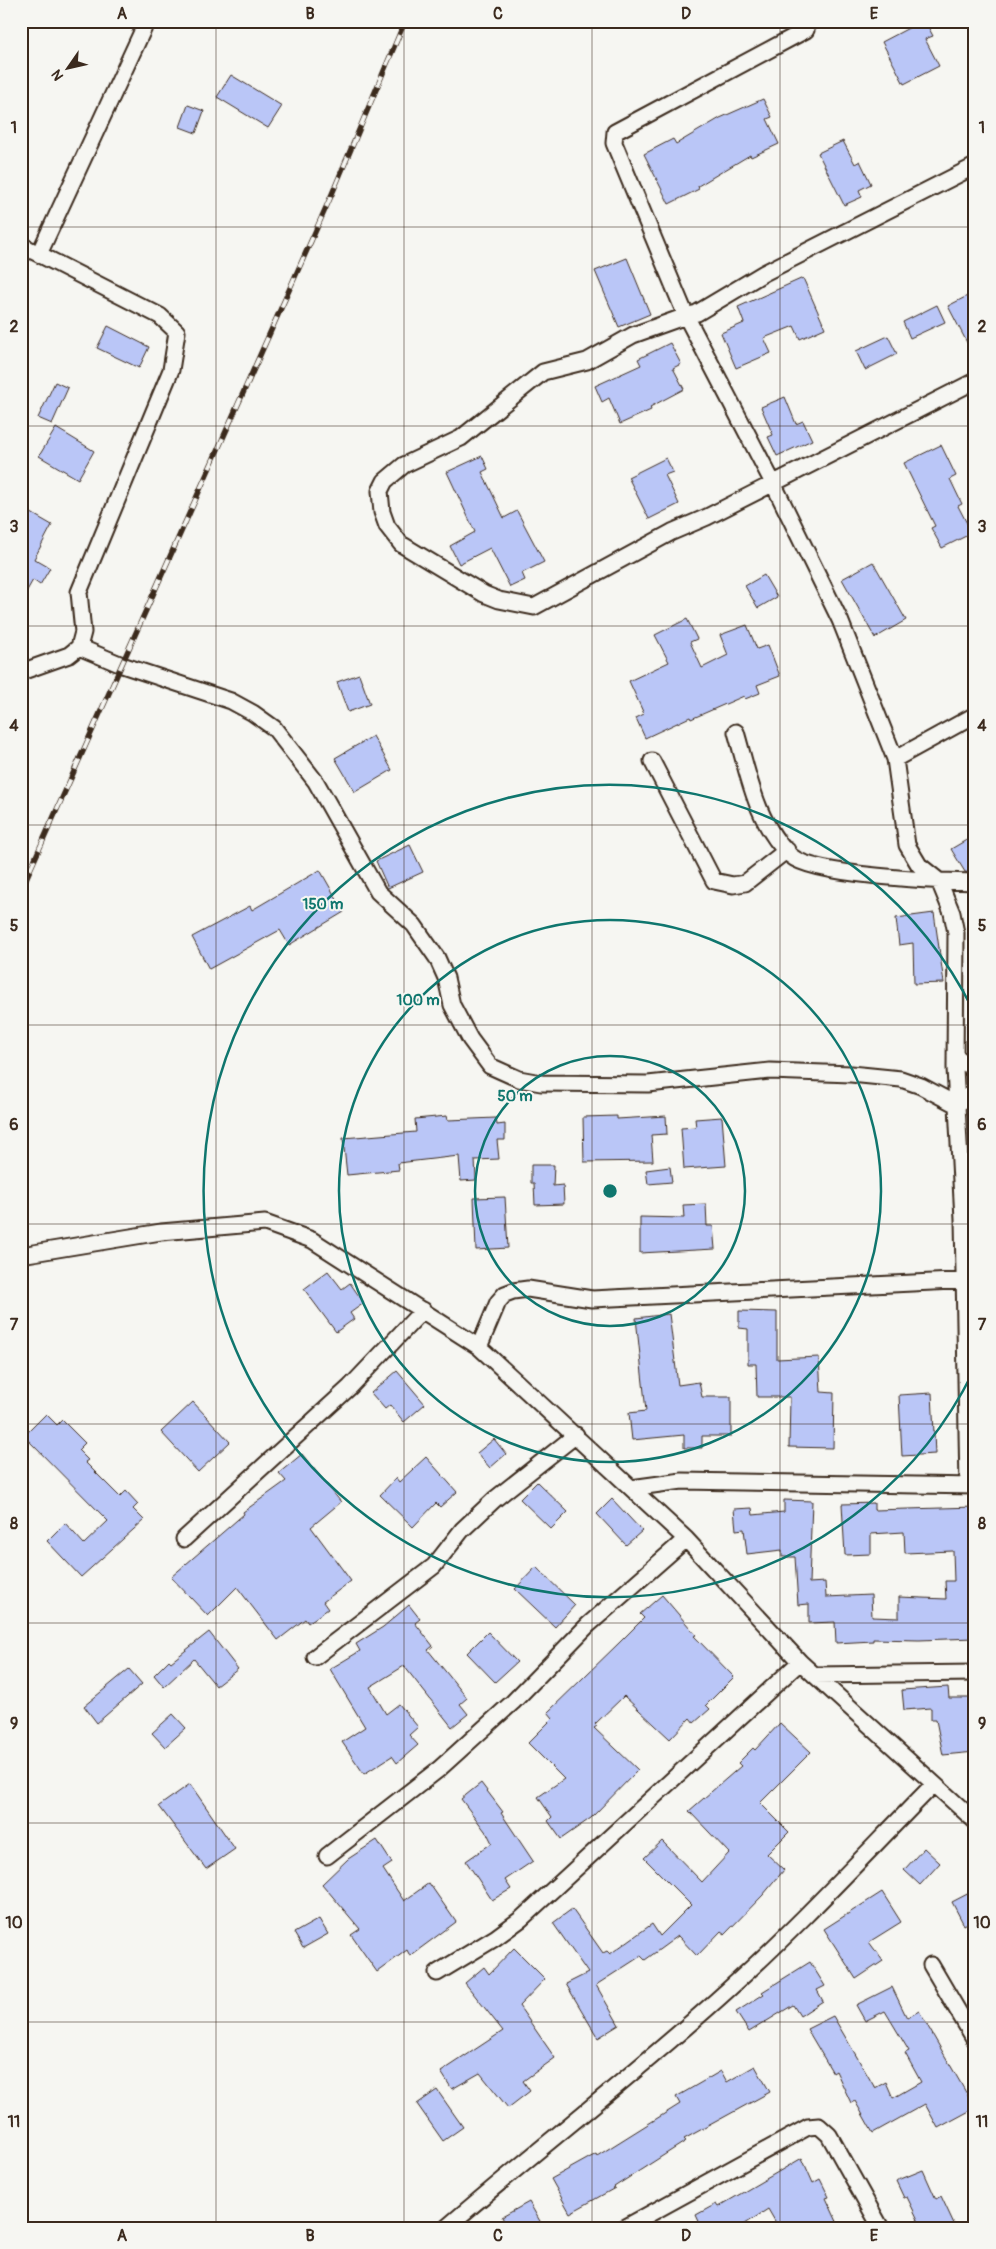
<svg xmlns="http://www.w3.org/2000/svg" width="996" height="2249" font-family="Pangolin,sans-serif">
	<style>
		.building { fill: #bac6f7; stroke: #3b2a1e }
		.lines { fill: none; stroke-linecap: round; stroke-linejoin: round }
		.minor-casing { stroke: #3b2a1e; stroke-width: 19 }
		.minor { stroke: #f6f6f2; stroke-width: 15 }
		.rail-casing { stroke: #3b2a1e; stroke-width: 5.5 }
		.rail { stroke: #f6f6f2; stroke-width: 4; stroke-dasharray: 11; stroke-linecap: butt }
		.grid { fill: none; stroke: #3b2a1e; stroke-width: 1; stroke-opacity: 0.55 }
		.ring { fill: none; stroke: #0f766e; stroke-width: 2.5 }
		.centre { fill: #0f766e; stroke: #f6f6f2; stroke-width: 2.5 }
		.ring-label { font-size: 15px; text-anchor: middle; font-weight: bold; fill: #0f766e; stroke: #f6f6f2; stroke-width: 4; stroke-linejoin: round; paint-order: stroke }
		.neatline { fill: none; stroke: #3b2a1e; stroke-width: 2 }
		.grid-label { font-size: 16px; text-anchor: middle; font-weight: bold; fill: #3b2a1e }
	</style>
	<rect width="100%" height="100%" fill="#f6f6f2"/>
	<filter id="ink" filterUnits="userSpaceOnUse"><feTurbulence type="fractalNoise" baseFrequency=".02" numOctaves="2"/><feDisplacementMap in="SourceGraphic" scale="10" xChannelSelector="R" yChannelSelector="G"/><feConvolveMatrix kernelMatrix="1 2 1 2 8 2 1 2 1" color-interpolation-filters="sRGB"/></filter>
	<g filter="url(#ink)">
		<path class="building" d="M922 21H925L933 36 925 39 939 66 904 84 882 42Z
			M231 75 282 106 268 128 217 97Z
			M763 99 772 117 767 119 779 144 751 157 750 155 698 186 699 189 669 204 644 154 673 139 676 144 720 118Z
			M188 105 204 111 196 133 180 127Z
			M843 141 855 164 860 161 871 184 859 190 862 197 844 205 818 153Z
			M627 258 650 314 619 327 595 271Z
			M803 278 825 328 800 339 794 326 764 338 771 353 736 368 721 333 744 323 738 307Z
			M975 292V358L948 306Z
			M937 305 945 322 910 338 903 322Z
			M108 326 149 347 139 368 97 348Z
			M888 336 897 354 865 370 856 351Z
			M670 343 681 364 673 368 684 389 650 407 651 410 620 424 609 398 602 402 595 386 641 365 638 359Z
			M55 382 68 388 52 424 38 418Z
			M785 397 796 424 803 421 812 440 777 456 768 437 773 435 761 407Z
			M56 428 94 451 78 479 39 456Z
			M941 445 956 476 950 479 962 504 958 506 972 533 942 548 931 528 935 526 904 463Z
			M482 456 488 469 482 472 504 518 517 511 544 562 522 573 525 580 510 587 490 548 459 564 450 546 475 532 447 472Z
			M666 458 673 472 665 475 679 504 649 519 628 477Z
			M26 510 52 525 34 559 50 568 40 585 33 580 21 601V518Z
			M873 562 906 620 875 638 842 579Z
			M764 575 777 597 758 608 745 586Z
			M687 619 697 639 690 642 702 668 728 655 720 635 747 625 757 649 768 645 780 676 757 685 760 693 745 699 744 696 691 719 690 717 645 738 636 718 644 714 629 681 669 662 655 635Z
			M359 674 370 704 348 712 337 682Z
			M373 736 392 770 355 792 335 758Z
			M975 835V873L965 872 951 849Z
			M410 845 423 872 388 888 376 861Z
			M320 870 344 912 289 945 280 930 209 969 192 937 250 906 252 910Z
			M934 913 944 983 914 984 913 943 899 945 896 918Z
			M447 1116 448 1120 496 1118 497 1125 505 1124V1140H497L499 1159 475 1160 476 1180 461 1181 459 1156 398 1163 399 1170 347 1175 343 1138 416 1132 415 1119Z
			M617 1116V1119L666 1116 667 1134 651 1135 653 1161 584 1162 583 1117Z
			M722 1117 726 1166 684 1169 681 1128 696 1127 695 1119Z
			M531 1165H554L553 1186 563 1185 564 1204 535 1205 534 1183H531Z
			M670 1167 672 1182 648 1184 646 1170Z
			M505 1197 508 1248 476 1250 474 1198Z
			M706 1204 707 1226H713L715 1249 640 1253V1217L684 1218 683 1205Z
			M328 1271 342 1289 350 1283 364 1303 350 1313 354 1319 336 1332 304 1289Z
			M739 1311 777 1312V1359L819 1357 821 1392 834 1393 833 1448 789 1447 790 1397H757L756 1364H748V1329L739 1328Z
			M669 1314 678 1385 699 1382 702 1397H731V1436H702V1448H684V1435L632 1440 629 1413 646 1411 636 1318Z
			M397 1371 425 1404 404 1422 390 1405 385 1409 371 1393Z
			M932 1393 935 1454 902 1456 899 1395Z
			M193 1402 230 1442 198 1472 161 1432Z
			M46 1414 57 1425 62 1420 85 1443 78 1450 88 1460 85 1462 120 1497 126 1491 138 1504 133 1509 144 1520 81 1577 47 1541 65 1523 84 1544 108 1521 24 1436Z
			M494 1439 506 1454 490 1468 477 1453Z
			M302 1454 341 1502 311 1527 351 1581 323 1602 328 1609 308 1623 305 1619 278 1640 237 1587 208 1616 171 1577 244 1514 243 1512 286 1481 279 1473Z
			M426 1457 457 1492 440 1507 436 1503 413 1527 380 1495 396 1478 399 1482Z
			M537 1482 568 1512 551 1529 520 1499Z
			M612 1499 642 1531 626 1545 597 1514Z
			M784 1500 812 1501 809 1583 825 1582 826 1597 871 1595 872 1617 899 1618V1597L946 1599 945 1581H954L953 1551 905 1553 904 1532 871 1534V1554L845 1555 842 1504 874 1503V1510L975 1507V1558H971L975 1638 919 1640 873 1639V1641L836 1643 835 1622 809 1623V1604L798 1605 795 1557H782V1550L747 1554 744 1529 736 1530 734 1509 752 1508 753 1515 784 1512Z
			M536 1567 575 1605 555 1627 515 1589Z
			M662 1595 696 1635 694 1636 734 1677 706 1705 710 1709 694 1723 690 1718 670 1739 624 1696 595 1724 597 1726 594 1728 638 1770 591 1818 561 1839 548 1821 552 1817 538 1797 564 1779 528 1743 553 1718 548 1712 620 1642 644 1618 640 1614Z
			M409 1605 420 1619 415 1623 433 1646 428 1650 467 1698 460 1704 468 1714 452 1727 404 1666 370 1687 386 1714 399 1704 418 1727 409 1735 418 1745 397 1763 392 1756 364 1774 342 1742 365 1727 330 1669 360 1651 356 1644 383 1627Z
			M209 1632 238 1669 216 1686 194 1659 164 1687 154 1675 169 1660 171 1662Z
			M488 1632 517 1662 495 1682 467 1653Z
			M129 1669 142 1684 97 1723 84 1706Z
			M948 1687 949 1698H975V1752L943 1755 936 1720H931V1708L904 1710 902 1690Z
			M173 1714 186 1728 165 1747 152 1733Z
			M780 1723 811 1752 760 1803 789 1832 767 1854 784 1870 763 1895 725 1934 721 1931 697 1956 678 1936 645 1960 641 1956 596 1985 619 2025 598 2038 566 1984 588 1973 553 1923 572 1909 603 1953 607 1951 610 1954 652 1924 660 1936 691 1905 644 1858 662 1841 702 1882 729 1853 689 1811 741 1766 738 1763 753 1748 755 1750Z
			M481 1783 503 1812 501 1813 533 1861 505 1880 511 1889 492 1900 466 1861 492 1843 488 1835 461 1799Z
			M190 1784 235 1849 206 1869 159 1806Z
			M377 1840 392 1863 383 1869 404 1901 429 1883 456 1922 410 1956 407 1950 377 1972 351 1935 360 1929 322 1884 348 1859Z
			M924 1848 940 1863 920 1885 904 1870Z
			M975 1890V1919L964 1925 952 1902Z
			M882 1892 901 1922 869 1942 883 1961 856 1979 824 1929Z
			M319 1919 328 1934 303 1948 294 1933Z
			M514 1948 545 1979 519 2006 555 2058 523 2081 530 2091 508 2108 480 2073 452 2089 441 2072 503 2031 465 1983 484 1967 489 1974Z
			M810 1962 825 1986 817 1990 823 2001 800 2016 793 2005 749 2032 736 2012 764 1994 762 1992Z
			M892 1987 907 2018 919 2011 975 2108 938 2128 925 2104 873 2133 855 2101 851 2103 836 2071 833 2073 807 2029 833 2016 875 2088 886 2082 893 2098 921 2082 905 2053 909 2051 885 2011 865 2021 856 2005Z
			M755 2066 770 2092 684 2139 686 2141 614 2187 615 2188 570 2213 551 2179 596 2154 597 2156 680 2104 676 2097 721 2071 727 2082Z
			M437 2090 463 2127 443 2141 417 2104Z
			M802 2158 813 2183 820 2179 829 2197 826 2198 840 2228H779L768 2209 739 2228H702L696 2215 716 2204 718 2207Z
			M923 2170 936 2199 941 2196 956 2228H922L907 2197 904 2198 896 2181Z
			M529 2202 541 2223 534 2228H508L502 2217Z"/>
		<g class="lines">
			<g class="minor-casing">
				<path id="minor" d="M806 30 615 132 614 143 686 316 633 335 587 361 543 372 461 438 404 465 385 481 380 491 382 512 387 526 401 544 484 594 499 600 534 607 672 532 707 517 975 381
					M21 245 160 316 177 332 171 370 79 592 83 632 79 647 69 655 21 672
					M39 254 147 21
					M79 647 122 665 231 701 253 713 274 728 316 782 378 892 414 925 437 958 446 978 452 1005 470 1039 490 1066 519 1079 541 1083 648 1084 770 1071 851 1074 901 1079 921 1086 957 1105 975 1091
					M736 732C748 773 757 826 791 856 814 876 940 881 975 882
					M895 759 975 715
					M652 761 714 881 733 885 745 883 787 850
					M955 1055 975 1071
					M21 1255 161 1232 265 1223 312 1240 479 1347 686 1539 800 1662 975 1821
					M479 1347 498 1302 505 1294 513 1291 528 1289 592 1299 973 1280
					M968 1486 963 1219 955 1068 956 933 952 913 939 881 919 865 907 845 895 759 840 620 773 483 686 316 697 313 764 273 975 166
					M631 1488 682 1481 975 1486
					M184 1539 350 1387 423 1310
					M315 1657 434 1566 462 1530 495 1499 576 1435
					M814 1675 975 1673
					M327 1856 439 1769 513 1702 588 1625 686 1539
					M931 1965 975 2040
					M437 1973 495 1938 521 1919 800 1662
					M446 2228C540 2147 638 2072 730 1988 801 1924 866 1853 933 1785
					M624 2228 808 2127 819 2126 829 2135 881 2228"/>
			</g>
			<use href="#minor" class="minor"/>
			<g class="rail-casing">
				<path id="rail" d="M21 890 332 194 405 21"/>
			</g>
			<use href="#rail" class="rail"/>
		</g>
	</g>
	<path class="grid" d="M216 21V2228M404 21V2228M592 21V2228M780 21V2228M21 227H975M21 426H975M21 626H975M21 825H975M21 1025H975M21 1224H975M21 1424H975M21 1623H975M21 1823H975M21 2022H975"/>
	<g class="ring">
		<circle cx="610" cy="1191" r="135"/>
		<circle cx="610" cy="1191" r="271"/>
		<path d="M973 1372A406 406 0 1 1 973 1010"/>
	</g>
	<circle cx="610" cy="1191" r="8" class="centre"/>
	<g class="ring-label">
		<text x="323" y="909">150 m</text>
		<text x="418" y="1005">100 m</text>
		<text x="515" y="1101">50 m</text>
	</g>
	<rect width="996" height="2249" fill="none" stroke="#f6f6f2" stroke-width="55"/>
	<g transform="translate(68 68) rotate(236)" stroke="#f6f6f2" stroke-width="4" paint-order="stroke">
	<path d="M0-4L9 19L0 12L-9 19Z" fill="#3b2a1e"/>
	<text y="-8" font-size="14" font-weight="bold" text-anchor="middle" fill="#3b2a1e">N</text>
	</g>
	<rect x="28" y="28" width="940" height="2194" class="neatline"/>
	<g class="grid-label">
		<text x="122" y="19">A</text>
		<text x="310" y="19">B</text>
		<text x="498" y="19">C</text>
		<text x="686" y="19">D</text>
		<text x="874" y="19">E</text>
		<text x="14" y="133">1</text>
		<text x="982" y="133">1</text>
		<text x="14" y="332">2</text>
		<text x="982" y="332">2</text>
		<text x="14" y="532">3</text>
		<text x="982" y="532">3</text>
		<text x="14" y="731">4</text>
		<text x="982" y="731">4</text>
		<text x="14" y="931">5</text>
		<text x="982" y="931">5</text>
		<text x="14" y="1130">6</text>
		<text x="982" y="1130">6</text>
		<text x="14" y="1330">7</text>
		<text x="982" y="1330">7</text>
		<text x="14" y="1529">8</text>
		<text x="982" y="1529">8</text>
		<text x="14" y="1729">9</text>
		<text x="982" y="1729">9</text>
		<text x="14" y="1928">10</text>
		<text x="982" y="1928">10</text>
		<text x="14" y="2127">11</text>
		<text x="982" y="2127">11</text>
		<text x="122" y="2241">A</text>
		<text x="310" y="2241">B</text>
		<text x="498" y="2241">C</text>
		<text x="686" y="2241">D</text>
		<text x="874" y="2241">E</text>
	</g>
</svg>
